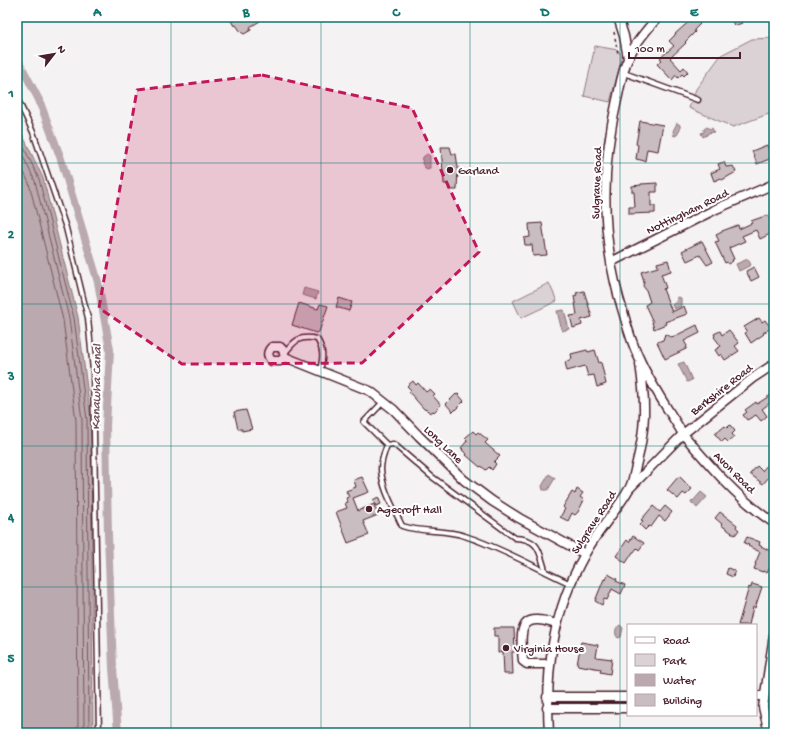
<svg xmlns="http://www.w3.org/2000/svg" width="791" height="750" font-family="'Gochi Hand',sans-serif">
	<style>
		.green { fill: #dbd2d5; stroke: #927880 }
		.water { fill: #baa9ae; stroke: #8d727a }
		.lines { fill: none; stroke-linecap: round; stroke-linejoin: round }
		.shore { stroke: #77565f; stroke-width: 1 }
		.canal { stroke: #baa9ae; stroke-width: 8 }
		.building { fill: #cabdc1; stroke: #4a1f2b }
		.lane-casing { stroke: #4a1f2b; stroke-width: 7 }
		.street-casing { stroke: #4a1f2b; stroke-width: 11 }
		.path { stroke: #4a1f2b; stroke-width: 1.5; stroke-dasharray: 3 3; stroke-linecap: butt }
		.lane { stroke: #fff; stroke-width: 4 }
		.street { stroke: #fff; stroke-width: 8 }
		.marked { fill: #c2185b; fill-opacity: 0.2; stroke: #c2185b; stroke-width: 3; stroke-dasharray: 8 5; stroke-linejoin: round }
		.grid { fill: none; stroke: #0f766e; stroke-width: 1; stroke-opacity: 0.55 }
		.poi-dot { fill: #4a1f2b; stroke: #fff; stroke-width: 1.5 }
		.labels { text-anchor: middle; stroke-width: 4; stroke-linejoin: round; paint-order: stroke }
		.poi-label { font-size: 12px; fill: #4a1f2b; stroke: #fff; text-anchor: start }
		.street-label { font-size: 12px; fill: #4a1f2b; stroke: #fff }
		.water-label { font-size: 13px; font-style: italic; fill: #714f59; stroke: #fff }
		.neatline { fill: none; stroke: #0f766e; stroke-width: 1.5 }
		.grid-label { font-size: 13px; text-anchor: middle; font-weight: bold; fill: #0f766e }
	</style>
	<rect width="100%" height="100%" fill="#f4f2f2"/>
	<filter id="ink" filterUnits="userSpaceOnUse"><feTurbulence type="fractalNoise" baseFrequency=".025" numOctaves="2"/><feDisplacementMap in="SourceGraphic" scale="8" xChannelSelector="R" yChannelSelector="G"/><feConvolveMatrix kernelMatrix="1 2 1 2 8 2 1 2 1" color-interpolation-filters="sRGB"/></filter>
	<g filter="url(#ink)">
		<path class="green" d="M774 38V112L733 127 689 108 696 89 721 55 752 39Z
			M595 46 618 50 621 55V62L610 102 584 96Z
			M549 283 557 301 521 318 513 301Z"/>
		<path class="water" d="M17 123 43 178 78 317 91 420 93 733H17Z
			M677 123 680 125V130L677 135 674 136 673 131Z
			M707 127 710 129 712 128 714 132 708 133 707 135 703 137 701 133 704 132V129Z
			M427 154 430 156V168L427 169 424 167 422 163 423 157Z
			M748 259 751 265 739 271 736 264Z
			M304 288 318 292 316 299 302 295Z
			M677 297 681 298V306L674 309 672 305 676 302Z
			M564 310 569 329 562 331 557 311Z
			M684 362 692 380 687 382 678 364Z
			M549 474 555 478 548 490H543L542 486Z
			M701 492 707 497 697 508 691 502 692 500 693 501Z
			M620 625 623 628 621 637 618 638C614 634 615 628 620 625Z"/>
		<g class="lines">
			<path class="shore" d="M17 133 39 179 74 318 87 420 89 733
				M17 144 35 181 69 318 82 420 84 733
				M17 158 29 183 63 320 76 421 78 733"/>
			<path class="canal" d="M17 58 39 100 61 159 98 282 110 350 106 426 108 535 113 668 118 733"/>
		</g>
		<path class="building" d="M229 17H257L260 21 250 27 251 30 244 34 241 32 236 25 234 26Z
			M694 17 700 24 694 30 695 32 685 42 686 43 670 58 681 70 684 67 688 72 684 76 682 74 678 78 676 75 672 80 657 64 662 60 660 58 674 46 669 41 675 35V34Z
			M731 17H740L742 23 734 26Z
			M640 121 663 125 658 151 647 149 645 161 636 159 638 145 636 144Z
			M767 145 772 158 757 164 752 151Z
			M441 147H450L452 154H456L458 168 457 190H449L448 184H444Z
			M724 162 726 167 733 166 736 172 722 180 721 178 714 181 711 173 720 169 718 164Z
			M657 183V192H651V206H655V213L629 214V207H635L634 192H632V186L641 185V184Z
			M768 215 771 222 770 226 772 233 760 239 756 230 742 236 745 241 729 248 734 259 732 260 733 261 728 264 727 262 725 263 715 242 719 241 716 235 722 232V231L738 225 739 229 752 223 751 221Z
			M542 223 547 255 533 256 532 245H525L524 238 530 237 529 224Z
			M702 241 713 262 707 265 700 255 687 261 682 251Z
			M668 260 671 271 661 274 666 288 663 289 672 312 684 306 687 314 665 322 666 324 654 329 652 322H653L645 305 650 302 646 290 643 286 644 281 641 272 658 267 657 263Z
			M754 267 759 277 751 281 746 271Z
			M584 291 592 317 581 320 582 325 573 328 570 316 577 315 574 296 577 295 576 293Z
			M339 298 352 302 349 311 336 307Z
			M299 303 318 309 320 304 328 306 319 332 316 333 292 325Z
			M759 318 762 322 765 320 771 328 763 333 764 334 751 343 745 333 747 332 744 327Z
			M697 325 700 333 684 341 687 346 686 349 665 359 657 342 663 340 665 334 670 337 675 336Z
			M729 330 739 343 735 346 739 351 725 360 721 354 719 356 715 350 721 346 714 337 715 336 714 334 720 331 722 335Z
			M587 350 588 352 595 350 599 363 601 362 606 384 597 387 594 375 588 376 585 366 567 371 565 362 572 359 571 354Z
			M413 381 416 385 418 383 426 392 430 389 435 394 433 396 441 405 434 412 433 411 430 413 427 410 424 409 409 392 411 390 407 386Z
			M774 393V400L762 409 767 416 761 421 756 415 747 420 743 415 747 412 745 410 756 402 757 404Z
			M456 394V395L458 394 464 401 453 412 446 404Z
			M246 410 252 429 242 431V429H238L234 412Z
			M730 425 735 431 732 434 734 437 728 442 725 439 722 442 715 434 725 426 727 428Z
			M473 431 476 434 478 432 488 440 485 443 500 456 494 462 496 464 492 470 489 467 486 470 481 466 480 467 466 455 467 454 462 450 463 449 461 448 467 441V440L465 438Z
			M769 463 774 467V471L763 484 750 474 757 466 762 471Z
			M679 476 692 489 686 495 683 493 678 499 667 490Z
			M362 477 369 492 353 498 358 511 374 504 378 515 363 521 369 535 348 543 336 512 347 508 345 503 348 502 346 498 349 497 346 491 356 487 354 480Z
			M577 489 583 493 580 497 584 500 578 512 575 515 572 513 568 521 560 517 565 509 563 507 572 492 575 494Z
			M378 497 381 504 376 506 373 500Z
			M653 506 660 512 665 506 672 512 665 521 659 516 651 527 649 526 645 530 640 525 643 521 641 520Z
			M720 512 737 525 736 527 739 530 735 535 721 525 722 524 715 518Z
			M633 536 644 543 639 550 637 548 634 552H633L626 563 616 556 627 540 629 542Z
			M747 537 760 542 759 545 774 553V560L767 573 763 571V572L754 569 756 564H755L760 552 748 546 749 545 744 543Z
			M728 568 735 571 733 577 726 574Z
			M608 574 617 579 616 581 625 585 621 594 612 589 607 600 604 599 602 605 595 601 604 579 606 580Z
			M752 584 762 587 755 608 753 607 749 625H738L749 587 751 588Z
			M494 628H514L515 652H512L513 674H504L503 652 498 653V636H494Z
			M581 642 598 645 596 657 612 659 610 674 600 672 601 669 577 665Z"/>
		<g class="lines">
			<g class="lane-casing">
				<path id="lane" d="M624 73 698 100
					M17 98 33 132 66 228 88 318 93 371 99 733
					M285 353C295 340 300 335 317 339 324 350 323 358 320 371
					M383 402 364 422 387 445C384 453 381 461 381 469 382 489 394 508 402 526 423 533 445 529 465 536 502 548 536 568 571 584
					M387 445 393 444 396 446 431 476 515 538C539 539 539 550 545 570"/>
			</g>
			<g class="street-casing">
				<path id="street" d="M618 17 624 36 628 58
					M611 262 716 209 774 184
					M285 357 280 361H272C267 356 267 352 272 347H280L283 350 285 357 370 391 394 410 419 436 464 480 492 501 519 518 585 554
					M774 364 753 378 683 434C710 466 739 500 774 523
					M630 488 683 434C668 409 651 385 639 358 632 344 628 330 624 315 601 244 600 172 617 100 620 87 622 71 628 59 633 46 649 27 658 17
					M550 664H527L523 661C522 647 516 618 538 620 545 620 551 623 557 624
					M756 696H764
					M547 697H628
					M547 708H628
					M549 733C545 669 553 611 585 554 597 531 616 512 629 489 633 483 634 473 636 466 646 428 646 403 640 364
					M769 733 763 707 774 635"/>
			</g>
			<path class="path" d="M614 32 618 54"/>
			<use href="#lane" class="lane"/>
			<use href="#street" class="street"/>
		</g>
	</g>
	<path class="marked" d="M262 75 412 108 479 252 362 363 182 364 99 308 137 90Z"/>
	<path class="grid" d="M171 17V733M321 17V733M470 17V733M620 17V733M17 163H774M17 304H774M17 446H774M17 587H774"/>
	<g class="poi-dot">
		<circle cx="450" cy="170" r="4"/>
		<circle cx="369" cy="509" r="4"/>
		<circle cx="506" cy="648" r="4"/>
	</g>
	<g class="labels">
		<g class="poi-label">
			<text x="458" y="174">Garland</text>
			<text x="377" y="513">Agecroft Hall</text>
			<text x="514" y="652">Virginia House</text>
		</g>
		<g class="street-label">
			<text transform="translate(596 183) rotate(-88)" y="4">Sulgrave Road</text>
			<text transform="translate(687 211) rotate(-26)" y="4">Nottingham Road</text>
			<text transform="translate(721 389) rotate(-38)" y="4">Berkshire Road</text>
			<text transform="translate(444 444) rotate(44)" y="4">Long Lane</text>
			<text transform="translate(735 472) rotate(45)" y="4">Avon Road</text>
			<text transform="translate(593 522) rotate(-57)" y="4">Sulgrave Road</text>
		</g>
		<g class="water-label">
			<text transform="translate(95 387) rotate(-89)" y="5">Kanawha Canal</text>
		</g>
	</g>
	<rect width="791" height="750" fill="none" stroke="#fff" stroke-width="44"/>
	<rect x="627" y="624" width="130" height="92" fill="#ffffff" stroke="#b7a5aa"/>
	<rect x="635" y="637" width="20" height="6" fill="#ffffff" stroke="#b7a5aa"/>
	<text x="663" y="644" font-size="12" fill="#4a1f2b">Road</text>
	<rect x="635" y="654" width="20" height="12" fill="#dbd2d5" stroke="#b7a5aa"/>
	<text x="663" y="664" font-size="12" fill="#4a1f2b">Park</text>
	<rect x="635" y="674" width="20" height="12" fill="#baa9ae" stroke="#b7a5aa"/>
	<text x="663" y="684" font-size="12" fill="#4a1f2b">Water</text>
	<rect x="635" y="694" width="20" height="12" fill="#cabdc1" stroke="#b7a5aa"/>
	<text x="663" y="704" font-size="12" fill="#4a1f2b">Building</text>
	<g transform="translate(54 54) rotate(59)" stroke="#ffffff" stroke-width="3" paint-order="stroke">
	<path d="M0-3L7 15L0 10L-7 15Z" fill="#4a1f2b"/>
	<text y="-6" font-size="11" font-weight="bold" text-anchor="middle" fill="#4a1f2b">N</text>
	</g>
	<path d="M629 52v6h111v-6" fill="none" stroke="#4a1f2b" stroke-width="2"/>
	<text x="635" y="52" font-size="12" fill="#4a1f2b" stroke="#ffffff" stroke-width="3" paint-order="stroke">100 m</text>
	<rect x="22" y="22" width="747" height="706" class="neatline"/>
	<g class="grid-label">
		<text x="97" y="16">A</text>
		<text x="246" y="16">B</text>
		<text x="396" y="16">C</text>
		<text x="545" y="16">D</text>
		<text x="694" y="16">E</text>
		<text x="11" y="97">1</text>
		<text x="11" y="238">2</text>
		<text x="11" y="380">3</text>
		<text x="11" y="521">4</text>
		<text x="11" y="662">5</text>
	</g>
</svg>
